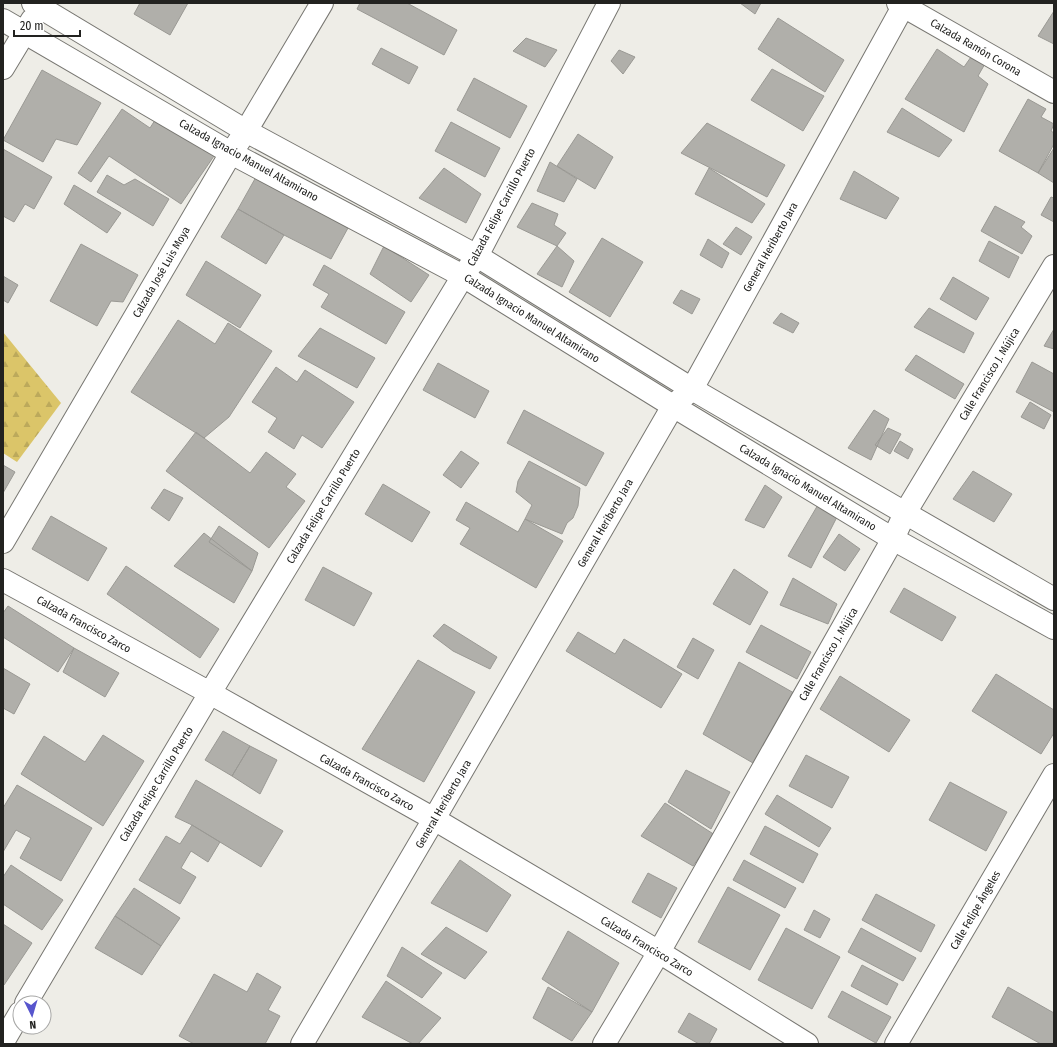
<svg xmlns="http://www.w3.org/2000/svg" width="1057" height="1047" font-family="'Fira Sans Condensed',sans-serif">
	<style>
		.forest { fill: url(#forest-firs) }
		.building { fill: #b0afaa; stroke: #9a9994 }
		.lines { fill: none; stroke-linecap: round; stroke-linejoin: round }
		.street-casing { stroke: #787772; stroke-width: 24 }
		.secondary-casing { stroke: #787772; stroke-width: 24 }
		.street { stroke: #fff; stroke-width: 22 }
		.secondary { stroke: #fff; stroke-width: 22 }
		.labels { text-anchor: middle; stroke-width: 3; stroke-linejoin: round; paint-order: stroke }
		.street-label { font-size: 11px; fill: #222220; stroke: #fff }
	</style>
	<defs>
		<pattern id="forest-firs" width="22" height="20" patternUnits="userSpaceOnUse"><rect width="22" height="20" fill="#dbc569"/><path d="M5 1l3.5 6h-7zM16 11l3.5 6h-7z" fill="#bca95b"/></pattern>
	</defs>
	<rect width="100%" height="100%" fill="#eeede7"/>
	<path class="forest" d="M3 332 61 403 17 462 3 453Z"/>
	<path class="building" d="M140 3H188L170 35 134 14Z
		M360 3H407L457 30 444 55 357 9Z
		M740 3H761L755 14Z
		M1054 11V44L1038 36Z
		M778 18 844 60 825 92 758 49Z
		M526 38 557 50 545 67 513 51Z
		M381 48 418 67 409 84 372 64Z
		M937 49 964 67 973 54 986 62 978 76 988 84 964 132 905 99Z
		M619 50 635 57 623 74 611 61Z
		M772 69 824 96 803 131 751 100Z
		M42 70 101 103 77 145 56 139 43 162 3 140Z
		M474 78 527 106 510 138 457 110Z
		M1028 99 1046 109 1041 117 1054 124 1051 131 1054 133V144L1038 173 999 151Z
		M902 108 952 140 939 157 887 132Z
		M122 109 150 128 157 117 214 156 181 204 109 156 91 182 78 173Z
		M451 122 500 148 485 177 435 151Z
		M707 123 785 165 767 197 681 153Z
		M578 134 613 157 595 189 557 166Z
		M1054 148V183L1038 173Z
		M3 149 52 177 34 209 25 204 14 222 3 216Z
		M550 162 577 179 564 202 537 191Z
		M444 168 481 194 466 223 419 198Z
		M709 168 765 204 752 223 695 194Z
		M854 171 899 198 886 219 840 199Z
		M107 175 124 185 135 179 169 199 153 226 97 192Z
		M256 177 348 228 331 259 284 235 238 209Z
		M74 185 121 213 107 233 64 204Z
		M1051 197 1054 198V222L1041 215Z
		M532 203 558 214 554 225 566 233 557 246 517 227Z
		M995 206 1025 222 1021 227 1032 236 1022 254 981 231Z
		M238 209 284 235 266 264 221 237Z
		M736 227 752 237 741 255 723 244Z
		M602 238 643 262 610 317 569 292Z
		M708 239 729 253 722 268 700 255Z
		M989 241 1019 257 1009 278 979 261Z
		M81 244 138 275 123 302 111 301 97 326 50 301Z
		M384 246 429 275 411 302 370 274Z
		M557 246 574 261 562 287 537 274Z
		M206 261 261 295 240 328 186 295Z
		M324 265 405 312 386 344 321 307 329 294 313 285Z
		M3 276 18 285 8 303 3 300Z
		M953 277 989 298 976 320 940 299Z
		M681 290 700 299 692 314 673 303Z
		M929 308 974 333 964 353 914 327Z
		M781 313 799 323 793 333 773 323Z
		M178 320 215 344 228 323 272 351 229 417 204 438 131 392Z
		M320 328 375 358 357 388 298 356Z
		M1054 329V349L1044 346Z
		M916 355 964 384 955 399 905 370Z
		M1032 362 1054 374V412L1016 392Z
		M438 363 489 391 475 418 423 390Z
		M276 367 297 382 305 370 354 402 322 448 302 435 294 449 268 432 277 418 252 402Z
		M1030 402 1051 415 1044 429 1021 417Z
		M524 410 604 453 586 486 507 443Z
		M874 410 889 419 871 460 848 448Z
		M888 428 901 434 890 454 875 445Z
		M196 432 250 473 266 452 296 474 286 487 305 501 269 548 166 471Z
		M900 441 913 449 908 459 894 451Z
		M461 451 479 463 461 488 443 475Z
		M529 461 580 488 578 506 573 518 567 523 562 534 525 519 532 505 516 492 518 481Z
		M3 465 15 472 3 493Z
		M973 471 1012 494 994 522 953 499Z
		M383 484 430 512 412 542 365 514Z
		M765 485 782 497 764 528 745 520Z
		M164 489 183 498 169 521 151 508Z
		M466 502 518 532 525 519 563 541 536 588 460 544 470 528 456 520Z
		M819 503 838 515 811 568 788 556Z
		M51 516 107 548 88 581 32 549Z
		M219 526 258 553 252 571 209 542Z
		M204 533 252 571 234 603 174 566Z
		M839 534 860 549 845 571 823 557Z
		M126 566 219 629 200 658 107 594Z
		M323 567 372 593 354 626 305 600Z
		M734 569 768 592 750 625 713 604Z
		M793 578 837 604 828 624 780 605Z
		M904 588 956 617 942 641 890 612Z
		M8 606 74 648 58 672 3 637V613Z
		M444 624 497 657 490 669 453 651 433 636Z
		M761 625 811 652 797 679 746 652Z
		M578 632 615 654 624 639 682 674 661 708 566 651Z
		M693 638 714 650 698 679 677 667Z
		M74 648 119 673 105 697 63 672Z
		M418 660 475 692 424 782 362 749Z
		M739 662 794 693 753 763 703 734Z
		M3 668 30 684 14 714 3 708Z
		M996 674 1054 710V733L1041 754 972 711Z
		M840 676 910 720 889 752 820 709Z
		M223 731 250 746 232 776 205 760Z
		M103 735 144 761 103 826 21 774 44 736 85 762Z
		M250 746 277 760 260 794 232 776Z
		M806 755 849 777 832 808 789 786Z
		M686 770 730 792 711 829 668 802Z
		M196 780 283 831 261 867 192 825 175 817Z
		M950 782 1007 812 986 851 929 820Z
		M17 785 92 828 61 881 20 858 31 838 16 830 3 852V808Z
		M777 795 831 828 819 847 765 814Z
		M665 803 715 835 693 866 641 836Z
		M192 825 220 842 208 862 191 851 181 868 196 877 180 904 139 880 166 836 180 844Z
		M765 826 818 854 803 883 750 854Z
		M460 860 511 895 487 932 431 903Z
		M744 860 796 888 785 908 733 880Z
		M11 865 63 900 42 930 3 904V877Z
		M648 873 677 888 661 918 632 902Z
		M728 887 780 915 750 970 698 942Z
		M134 888 180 918 161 946 115 916Z
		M876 894 935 925 921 952 862 920Z
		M814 910 830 919 820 938 804 930Z
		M115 916 161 946 142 975 95 948Z
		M3 924 32 943 4 985 3 984Z
		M446 927 487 952 465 979 421 954Z
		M786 928 840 957 812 1009 758 980Z
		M861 928 916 958 903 981 848 952Z
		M568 931 619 963 592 1012 542 979Z
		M402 947 442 973 422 998 387 976Z
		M862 965 898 984 887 1005 851 986Z
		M257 973 281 987 268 1010 280 1016 265 1044H194L179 1036 214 974 247 992Z
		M386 981 441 1018 418 1044H413L362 1017Z
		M548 987 592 1012 572 1041 533 1018Z
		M1008 987 1054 1013V1044H1041L992 1017Z
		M842 991 891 1017 876 1043 828 1017Z
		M689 1013 717 1029 709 1044H699L678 1032Z"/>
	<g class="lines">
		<g class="street-casing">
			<path id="street" d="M898 3 1054 92
				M3 542 231 153 246 131 322 3
				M3 580 210 693 434 819 659 952 807 1044
				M26 1003 210 693 463 276 477 256 609 3
				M3 1042 20 1013
				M302 1044 434 819 673 406 692 389 905 3
				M604 1044 659 952 893 539 905 513 1054 266
				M896 1044 1054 775"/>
		</g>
		<g class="secondary-casing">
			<path id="secondary" d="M33 3 246 131 477 256 692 389 905 513 1054 599
				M3 20 231 153 463 276 673 406 893 539 1054 628
				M3 68 32 20"/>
		</g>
		<use href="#street" class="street"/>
		<use href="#secondary" class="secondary"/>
	</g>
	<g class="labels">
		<g class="street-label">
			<text transform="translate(976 47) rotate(30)" y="4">Calzada Ramón Corona</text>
			<text transform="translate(249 160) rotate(29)" y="4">Calzada Ignacio Manuel Altamirano</text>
			<text transform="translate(501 207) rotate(-62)" y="4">Calzada Felipe Carrillo Puerto</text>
			<text transform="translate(770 247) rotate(-61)" y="4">General Heriberto Jara</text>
			<text transform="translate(161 272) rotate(-60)" y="4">Calzada José Luis Moya</text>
			<text transform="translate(532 318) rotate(32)" y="4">Calzada Ignacio Manuel Altamirano</text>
			<text transform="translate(989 374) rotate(-59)" y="4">Calle Francisco J. Mújica</text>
			<text transform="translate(808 487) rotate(31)" y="4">Calzada Ignacio Manuel Altamirano</text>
			<text transform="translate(323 506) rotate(-59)" y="4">Calzada Felipe Carrillo Puerto</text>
			<text transform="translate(605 523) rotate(-60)" y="4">General Heriberto Jara</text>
			<text transform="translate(84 624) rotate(29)" y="4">Calzada Francisco Zarco</text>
			<text transform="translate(828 654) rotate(-60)" y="4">Calle Francisco J. Mújica</text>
			<text transform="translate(367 782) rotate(29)" y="4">Calzada Francisco Zarco</text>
			<text transform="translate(156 784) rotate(-59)" y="4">Calzada Felipe Carrillo Puerto</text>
			<text transform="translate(443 804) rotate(-60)" y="4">General Heriberto Jara</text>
			<text transform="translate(975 910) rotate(-60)" y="4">Calle Felipe Ángeles</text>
			<text transform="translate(647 946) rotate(31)" y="4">Calzada Francisco Zarco</text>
		</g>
	</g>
	<rect width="1057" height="1047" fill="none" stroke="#222220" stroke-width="8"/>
	<g transform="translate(32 1015) rotate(175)"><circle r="19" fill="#ffffff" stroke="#a7a7a6"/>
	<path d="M0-3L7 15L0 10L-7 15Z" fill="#5755cd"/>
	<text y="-6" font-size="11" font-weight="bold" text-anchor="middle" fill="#222220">N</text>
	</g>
	<path d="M14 30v6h66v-6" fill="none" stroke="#222220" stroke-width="2"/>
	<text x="20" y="30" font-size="12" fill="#222220" stroke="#ffffff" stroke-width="3" paint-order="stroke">20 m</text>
</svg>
